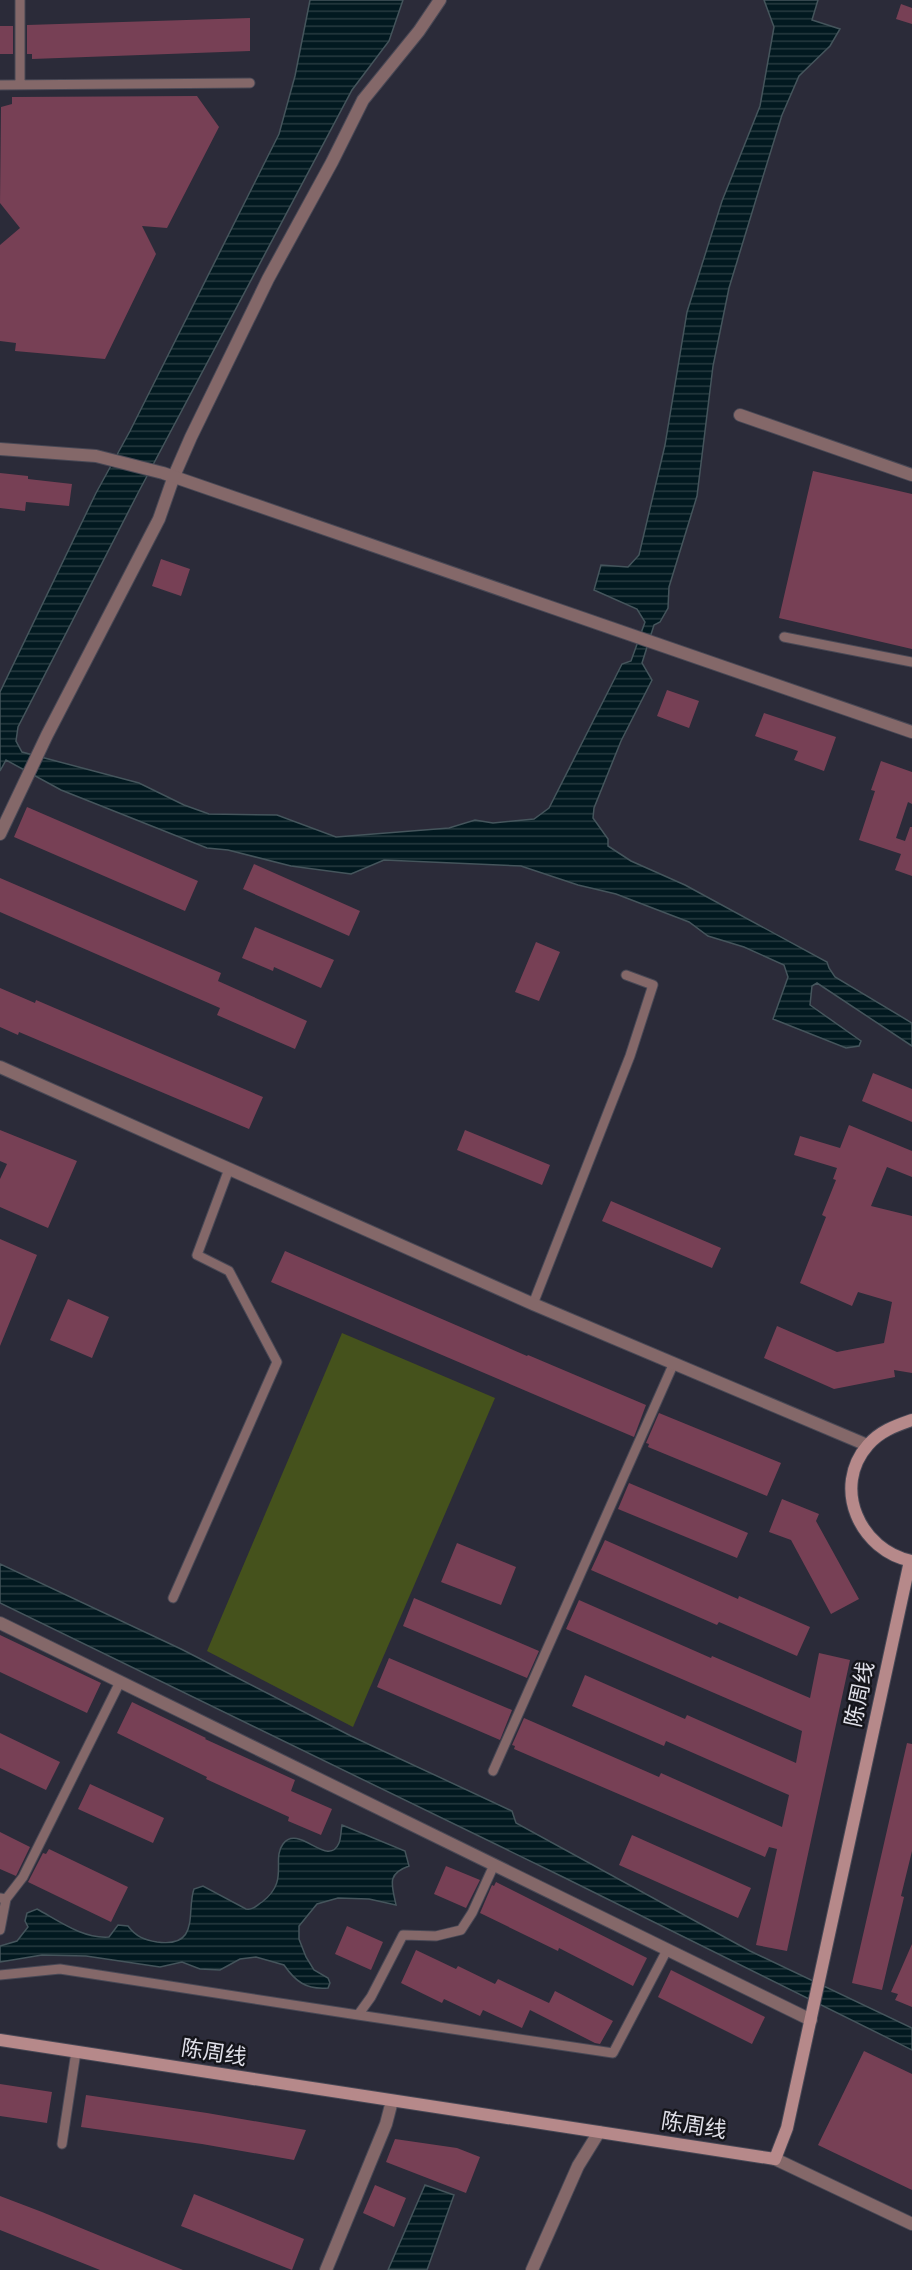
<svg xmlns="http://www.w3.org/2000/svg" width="912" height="2270" font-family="Mulish,'Noto Sans SC',sans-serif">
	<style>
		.pitch { fill: #45521c }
		.water { fill: url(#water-rules); stroke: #45555c; stroke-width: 1.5 }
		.building { fill: #774055 }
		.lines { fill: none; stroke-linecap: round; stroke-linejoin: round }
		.service-casing { stroke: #484855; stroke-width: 11 }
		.minor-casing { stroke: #484855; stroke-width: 14 }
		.tertiary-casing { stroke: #484855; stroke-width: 14 }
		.secondary-casing { stroke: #484855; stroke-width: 14 }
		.service { stroke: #846869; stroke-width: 9 }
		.minor { stroke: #846869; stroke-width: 12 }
		.tertiary { stroke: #846869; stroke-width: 12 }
		.secondary { stroke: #b6898a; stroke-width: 12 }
		.labels { text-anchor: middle; stroke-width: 5; stroke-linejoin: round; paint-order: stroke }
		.street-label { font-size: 22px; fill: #e0e0e9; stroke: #15151b }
	</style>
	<defs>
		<pattern id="water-rules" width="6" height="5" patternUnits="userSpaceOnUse" patternTransform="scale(1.5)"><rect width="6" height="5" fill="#021920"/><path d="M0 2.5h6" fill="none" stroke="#273a40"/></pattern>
	</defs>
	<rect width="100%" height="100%" fill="#2b2b39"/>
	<path class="pitch" d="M342 1333 495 1398 353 1727 207 1651Z"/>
	<path class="water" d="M310 0H403L389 41 352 90 138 493 18 727 16 741 22 752 139 783 184 805 209 814 277 815 336 837 449 828 475 820 493 823 534 819 549 808 622 664 631 661 645 622 637 609 594 590 601 565 628 567 639 555 665 445 687 312 722 201 760 106 774 27 764 0H818L812 20 840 29 830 46 799 76 782 115 761 183 729 288 713 366 697 496 669 587 668 608 660 622 654 625 642 663 652 680 621 741 594 808 593 818 608 839V846L631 861 685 885 827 962 829 968 835 977 912 1023V1046L817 983 812 986 810 1005 861 1041 859 1046 846 1048 773 1019 788 977 784 965 744 947 708 936 689 922 616 894 578 885 521 866 384 860 351 874 291 866 228 850 207 848 61 790 6 760 0 771V692L96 493 130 431 279 134 295 76Z
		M0 1564 181 1649 351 1736 512 1811 516 1823 750 1951 912 2028V2050L563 1877 0 1603Z
		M342 1825 405 1851 409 1866C386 1874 392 1885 396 1905L369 1899 338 1898 317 1904 299 1926V1939L306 1957 314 1970 328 1978 330 1983 328 1988C306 1990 295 1981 284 1965L256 1957 240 1959 220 1970 200 1969 182 1962 160 1967 86 1956 42 1955 0 1962V1946L17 1941 28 1927 25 1921 27 1913 37 1909C59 1921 83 1939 109 1937L118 1925 128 1926C136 1937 145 1940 157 1942 201 1948 186 1911 194 1889L203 1886 246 1909C253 1910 256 1906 262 1902 290 1881 271 1860 283 1844 299 1823 328 1869 339 1843 341 1838 341 1830 342 1825Z
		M425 2185 454 2195 427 2270H388Z"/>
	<path class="building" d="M901 4 912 8V24L896 19Z
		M250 18V51L32 59V54H27V25Z
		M0 26H13V54H0Z
		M197 96 219 127 167 228 142 226 156 254 105 359 15 351 16 343 0 341V245L20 228 0 203 1 107 12 104V97Z
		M813 471 912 494V649L779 618Z
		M0 473 28 476V479L72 484 69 506 26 502 25 511 0 508Z
		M161 559 190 569 181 596 152 586Z
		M667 690 699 701 689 728 657 716Z
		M764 713 836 737 824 771 794 760 798 751 755 736Z
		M881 761 912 772V804L908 802 896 838 905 841 910 827H912V876L895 870 901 854 859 840 875 791 871 790Z
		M27 807 198 881 185 911 14 837Z
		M254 864 360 911 349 936 243 889Z
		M0 878 221 973 218 981 307 1021 295 1049 217 1015 220 1008 0 912Z
		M255 927 334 960 321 988 274 967 273 971 242 958Z
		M536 942 560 952 539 1001 515 992Z
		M0 988 35 1003 36 1000 263 1097 249 1129 19 1032 18 1035 0 1027Z
		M873 1073 912 1089V1122L862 1101Z
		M849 1125 912 1151V1177L887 1167 871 1206 912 1216V1373L894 1370 895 1377 834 1389 764 1358 777 1326 837 1352 884 1343 892 1302 858 1292 852 1306 800 1283 826 1217 822 1215 836 1180 833 1179 837 1168 794 1155 800 1136 840 1148Z
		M0 1130 77 1161 48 1228 0 1207V1179L7 1164 0 1161Z
		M465 1130 550 1165 542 1185 457 1150Z
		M611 1201 721 1248 712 1268 602 1221Z
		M0 1239 37 1255 0 1346Z
		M285 1251 527 1356 528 1355 646 1405 634 1437 271 1282Z
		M68 1299 109 1317 92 1358 50 1340Z
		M659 1413 781 1463 767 1496 648 1447 649 1444 646 1443Z
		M629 1483 748 1533 737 1558 618 1509Z
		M782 1499 819 1514 816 1521 859 1599 831 1614 791 1540 769 1532Z
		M605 1540 738 1599 739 1596 810 1627 797 1656 719 1622 717 1625 591 1570Z
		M457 1543 516 1567 501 1605 441 1582Z
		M414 1598 539 1651 527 1678 403 1626Z
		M579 1600 711 1658 712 1656 810 1698 819 1653 850 1660 787 1951 756 1945 777 1849 769 1847 765 1857 514 1749 515 1746 512 1745 524 1718 659 1777 661 1773 782 1827 789 1795 666 1741 664 1746 572 1706 585 1675 685 1719 687 1715 796 1763 802 1731 566 1629Z
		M0 1635 101 1683 87 1713 0 1672Z
		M389 1658 512 1710 500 1740 377 1687Z
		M132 1702 206 1738 205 1739 295 1780 291 1791 332 1809 321 1835 288 1821 289 1817 206 1779 207 1777 117 1733Z
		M0 1733 60 1762 46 1790 0 1768Z
		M907 1743 912 1744V1851L901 1896 904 1897 882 1990 852 1983Z
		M90 1784 164 1818 153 1843 78 1809Z
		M0 1832 30 1847 16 1876 0 1869Z
		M632 1835 751 1888 738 1918 619 1865Z
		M49 1849 128 1887 111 1922 28 1882 43 1853 46 1854Z
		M446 1866 480 1880 466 1908 434 1894Z
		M496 1882 647 1958 633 1986 559 1948 558 1951 480 1913 492 1885 494 1886Z
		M347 1926 383 1942 371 1970 335 1954Z
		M912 1944V2007L895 2000 898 1994 891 1992Z
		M416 1950 456 1969 458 1966 495 1984 498 1979 549 2003 555 1991 613 2021 600 2044 595 2043 530 2010 522 2028 483 2010 480 2016 444 1999 442 2003 401 1983Z
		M671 1970 765 2017 752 2044 658 1997Z
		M864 2051 912 2074V2190L818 2145Z
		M0 2084 52 2092 47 2123 0 2116Z
		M86 2095 207 2113 306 2130 294 2160 202 2144 81 2127Z
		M395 2139 457 2148 480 2157 466 2193 386 2162Z
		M375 2185 406 2198 394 2227 363 2213Z
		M194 2194 304 2239 292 2270 181 2226Z
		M0 2196 42 2212 183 2270H100L0 2230Z"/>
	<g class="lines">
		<g class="service-casing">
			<path id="service" d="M20 0V85
				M0 85 250 83
				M784 637 912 662
				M533 1304 630 1056 653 985 626 975
				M173 1598 277 1362 229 1271 197 1255 229 1169
				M493 1771 673 1365
				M0 1898 6 1899 23 1877 120 1682
				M0 1930 6 1899
				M0 1975 60 1969 358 2015 371 1997 403 1935 436 1936 461 1930 472 1913 494 1865
				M358 2015 613 2053 667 1950
				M62 2144 76 2052"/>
		</g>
		<g class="minor-casing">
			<path id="minor" d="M740 415 912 475
				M0 834 47 735 159 519 174 476 191 437 268 279 332 162 363 100 419 31 440 0
				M0 1623 811 2020
				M326 2270 386 2124 392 2101
				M532 2270 578 2166 599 2132"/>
		</g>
		<g class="tertiary-casing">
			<path id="tertiary" d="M0 449 96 456 163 473 912 732
				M0 1067 533 1304 867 1445
				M775 2159 912 2224"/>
		</g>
		<g class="secondary-casing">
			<path id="secondary" d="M912 1420C895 1426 880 1431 868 1445 831 1487 860 1551 912 1561
				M0 2040 775 2159 787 2128 910 1561"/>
		</g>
		<use href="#service" class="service"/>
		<use href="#minor" class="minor"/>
		<use href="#tertiary" class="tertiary"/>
		<use href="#secondary" class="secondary"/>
	</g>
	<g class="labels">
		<g class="street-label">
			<text transform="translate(859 1694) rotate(-78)" y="8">陈周线</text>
			<text transform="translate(214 2052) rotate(9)" y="8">陈周线</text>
			<text transform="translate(694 2125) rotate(9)" y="8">陈周线</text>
		</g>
	</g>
</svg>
